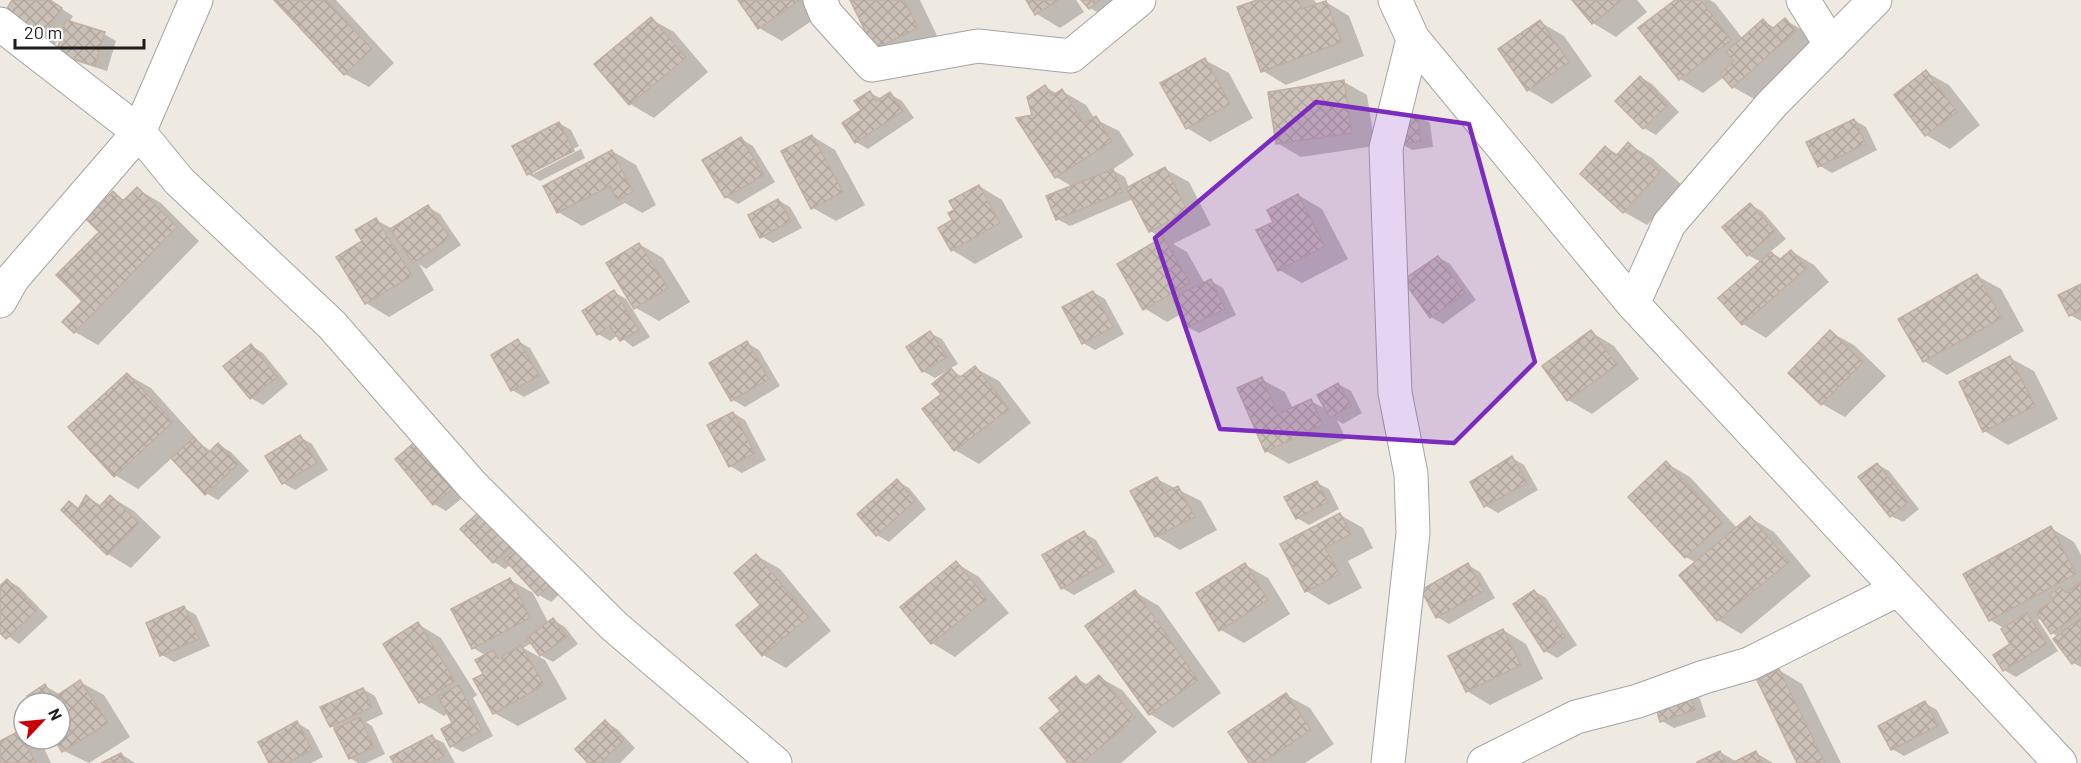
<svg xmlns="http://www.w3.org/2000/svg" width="2081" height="763" font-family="Barlow,sans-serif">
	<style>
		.shadow { fill: #0003 }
		.building { fill: url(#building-cross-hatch); stroke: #c2afa2; stroke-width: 1.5 }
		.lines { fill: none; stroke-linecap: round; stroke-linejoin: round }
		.minor-casing { stroke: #a4a4a4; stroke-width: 35 }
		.minor { stroke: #fff; stroke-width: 33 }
		.marked { fill: #7b2cbf; fill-opacity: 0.2; stroke: #7b2cbf; stroke-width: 4.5; stroke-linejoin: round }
	</style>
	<defs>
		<pattern id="building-cross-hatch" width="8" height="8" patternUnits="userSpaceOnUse" patternTransform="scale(1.5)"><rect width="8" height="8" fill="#cbc0b7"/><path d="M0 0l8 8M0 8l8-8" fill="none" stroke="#aea59d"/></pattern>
	</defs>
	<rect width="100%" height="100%" fill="#efeae1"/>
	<path class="shadow" d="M14 0H48L73 16 69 23 104 34 116 41 107 71 69 59 63 32 52 49Z
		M276 0H336L394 63 369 87 345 74Z
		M740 0H813L822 14 782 41 759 28Z
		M852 0H920L940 42 875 48Z
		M1027 0H1076L1084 12 1060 28 1037 14Z
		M1083 0H1139L1114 22 1090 8Z
		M1261 0H1314L1318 5 1326 2 1349 16 1364 56 1286 85 1263 71Z
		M1574 0H1637L1647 12 1616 37 1593 23Z
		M1677 0H1710L1715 3 1743 39 1763 21 1775 28 1785 20 1808 33 1818 45 1756 100 1733 87 1724 77 1703 93 1680 79Z
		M651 19 674 32 708 72 654 118 630 104Z
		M1540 22 1564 36 1592 76 1552 104 1528 90Z
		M1205 60 1229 73 1253 118 1210 142 1187 128Z
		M1926 72 1949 85 1980 125 1950 149 1926 135 1896 95Z
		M1640 77 1652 84 1679 112 1656 135 1644 128 1617 101Z
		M1344 82 1367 95 1375 146 1301 157 1277 143Z
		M1045 87 1058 94 1062 91 1086 105 1095 119 1119 131 1134 155 1112 170 1125 177 1129 188 1165 169 1189 182 1211 225 1173 244 1187 252 1205 284 1211 281 1223 288 1236 315 1199 333 1187 327 1181 314 1167 322 1144 308 1164 239 1150 231 1133 199 1070 226 1057 219 1073 187 1056 177 1034 116Z
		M870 93 882 99 890 94 902 101 914 118 868 149 856 142 863 110Z
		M1418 116 1430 123 1433 147 1412 150 1400 143Z
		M1854 120 1866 127 1877 150 1832 173 1820 166Z
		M559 123 571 130 579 146 533 170V174L581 149 585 158 540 181 528 174Z
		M812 136 835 150 865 205 836 221 813 208Z
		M741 139 753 146 775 182 738 204 726 197Z
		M1628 144 1652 158 1683 186 1647 225 1624 212 1605 147 1619 155Z
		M612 151 636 165 656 205 642 213 625 203 582 226 558 212Z
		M979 186 1002 200 1023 237 975 264 952 250 956 210Z
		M137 189 161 203 199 241 98 345 75 332 113 193 126 201Z
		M1298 195 1322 209 1348 259 1302 283 1279 270 1275 222Z
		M778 200 790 207 802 228 773 243 761 236Z
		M1750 205 1762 211 1786 239 1770 252 1782 259 1791 251 1814 265 1829 282 1766 338 1743 324 1761 262 1748 255Z
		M428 207 440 214 461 245 426 269 419 264 434 290 389 317 366 303 364 241 376 220 393 229Z
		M639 244 663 258 690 302 659 321 636 308Z
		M1438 257 1450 264 1476 300 1443 324 1431 317 1405 281Z
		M1977 276 2001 289 2024 331 1947 375 1924 361Z
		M2081 285V321L2070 315Z
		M614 292 626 299 650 337 633 347 618 335 610 341 598 334Z
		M1093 292 1105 299 1124 334 1095 350 1083 343Z
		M1591 332 1614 346 1639 379 1592 414 1568 400Z
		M1830 332 1854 345 1886 376 1845 417 1822 404Z
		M930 333 942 339 958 364 949 369 963 377 975 368 999 381 1031 423 979 464 955 450 924 409 943 394 949 372 948 370 935 378 923 371 908 347Z
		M518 341 530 348 550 383 524 397 512 390Z
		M747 343 759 350 780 386 745 407 733 400Z
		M251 346 263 353 288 384 263 405 251 398Z
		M2010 358 2034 371 2058 419 2008 445 1984 431Z
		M128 375 151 388 195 437 193 438 212 452 219 445 231 452 249 471 218 500 206 493 173 457 138 489 115 475Z
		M1261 379 1285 392 1293 409 1311 401 1327 410 1338 384 1351 391 1362 413 1343 424 1337 420 1346 439 1289 464 1266 451Z
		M733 413 745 420 766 460 742 473 730 466Z
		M300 437 312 444 328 470 295 490 283 483Z
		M429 450 465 496 446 511 434 504 397 459Z
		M1512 458 1524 465 1538 490 1498 513 1486 506Z
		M1666 463 1690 477 1738 529 1751 518 1774 532 1811 576 1741 634 1718 620 1696 563 1686 557Z
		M1877 464 1889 471 1919 509 1903 522 1891 516Z
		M1157 479 1201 501 1217 530 1180 550 1156 536Z
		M897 481 909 488 926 509 889 542 877 535Z
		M1317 483 1329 489 1339 509 1309 525 1297 518Z
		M87 497 102 506 111 497 134 511 161 537 131 568 108 554 63 510 70 502 80 509Z
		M481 512 563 591 551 602 539 595 511 564 505 569 494 562Z
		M1340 515 1363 528 1373 548 1348 561 1362 588 1329 605 1306 591Z
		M2051 528 2074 542 2081 555V667L2073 663 2059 637 2052 633 2042 618 2038 620 2058 651 2016 677 2004 670 2012 645 2005 629 1990 620Z
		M1084 533 1096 540 1115 572 1074 595 1062 588 1044 555Z
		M757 556 780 569 831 631 786 668 763 655 762 605Z
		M956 563 979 577 1009 613 955 657 932 643Z
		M1245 565 1268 578 1290 614 1244 643 1221 630Z
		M1468 565 1480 572 1495 598 1449 624 1437 617Z
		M7 580 19 587 48 617 19 644 0 630V588Z
		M510 580 533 593 549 624 553 620 565 627 578 644 553 662 542 656 544 658 532 643 523 648 545 660 567 699 518 726 494 713 485 674 487 656 473 648Z
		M1534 591 1546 598 1577 645 1557 658 1545 651Z
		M1135 592 1159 606 1221 693 1173 728 1150 714Z
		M184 608 196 615 210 646 174 662 162 655Z
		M418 624 441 638 477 695 473 698 493 736 463 752 451 746 454 723 448 713 444 716 420 702Z
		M1503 630 1526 644 1543 679 1490 705 1467 691Z
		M1779 670 1802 684 1841 763H1799Z
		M1099 677 1122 690 1157 732 1121 763H1070L1062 711 1076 678 1088 685Z
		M80 682 104 695 130 737 89 763 64 751 56 739H60V703H33L45 686 61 695Z
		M363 689 375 696 383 714 366 722 372 726 385 754 366 763H358L350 758 336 729 331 726Z
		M1688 692 1700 699 1706 717 1674 728 1662 721Z
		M1286 695 1310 708 1334 744 1305 763H1251Z
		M1925 703 1937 710 1949 733 1904 756 1892 749Z
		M605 722 617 729 635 748 620 763H591Z
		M297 723 309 730 323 757 311 763H271Z
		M19 733 24 739H30L43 746 51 763H0V743Z
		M432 737 444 743 455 763H395Z
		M1720 752 1737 762 1756 753 1773 763H1699Z
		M121 754 135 763H104Z"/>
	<path class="building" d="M12 0H50L62 8 39 43 1 19Z
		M274 0H326L372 49 344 75Z
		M738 0H800L758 29Z
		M850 0H904L918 28 874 49Z
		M1026 0H1059L1035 15Z
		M1081 0H1100L1089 9Z
		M1257 0H1299L1302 9 1326 1 1342 42 1261 72 1237 7Z
		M1572 0H1622L1592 24Z
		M1675 0H1701L1731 40 1679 80 1638 28Z
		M651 17 686 58 629 105 594 64Z
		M1785 18 1796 31 1732 88 1720 74 1734 61 1726 52 1763 19 1772 29Z
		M66 20 105 32 95 66 56 53Z
		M1540 20 1569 62 1527 91 1498 49Z
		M1205 58 1230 104 1186 129 1160 83Z
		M1926 70 1957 112 1925 136 1894 95Z
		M1640 76 1668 105 1643 129 1615 101Z
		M1344 80 1352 133 1276 144 1268 92Z
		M1045 85 1052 96 1062 89 1084 124 1096 116 1112 141 1055 178 1016 118 1032 115 1027 97Z
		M870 91 876 101 890 92 903 111 855 143 842 123 861 110 854 101Z
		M1418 115 1421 141 1399 144 1396 118Z
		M1854 119 1866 144 1818 167 1806 142Z
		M559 122 574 151 527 175 512 146Z
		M812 135 843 192 811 209 781 151Z
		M741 137 764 175 725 198 702 160Z
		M1628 142 1660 172 1623 213 1580 174 1605 146 1616 156Z
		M612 150 633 192 617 200 610 186 557 213 543 186Z
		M1165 167 1188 211 1149 232 1126 188Z
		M1113 169 1122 192 1056 220 1046 196Z
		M979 185 1000 223 951 251 938 228 952 220 948 213 954 210 949 201Z
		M137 187 177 227 74 333 62 322 82 301 56 275 99 232 86 219 113 191 123 201Z
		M1298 194 1325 246 1278 271 1256 230 1273 222 1267 210Z
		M778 199 791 221 760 238 748 215Z
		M1750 203 1775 231 1747 256 1722 227Z
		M428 205 450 238 413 263 390 229Z
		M376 218 412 276 365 304 336 257 362 241 355 230Z
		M1163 237 1190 283 1143 310 1117 264Z
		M639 243 668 288 634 309 606 263Z
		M1791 250 1807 268 1742 325 1718 298 1771 252 1779 260Z
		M1438 256 1465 293 1430 318 1403 280Z
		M1977 274 2002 318 1923 362 1898 319Z
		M1211 279 1225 309 1186 328 1172 298Z
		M2081 284V310L2069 316 2058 295Z
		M614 290 639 330 620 341 610 326 597 335 582 311Z
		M1093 291 1113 327 1082 344 1062 307Z
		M1591 330 1617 365 1567 401 1542 366Z
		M1830 330 1863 362 1821 405 1788 373Z
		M930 331 947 357 922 372 906 347Z
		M518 339 539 376 511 391 491 355Z
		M747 341 769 379 731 401 709 363Z
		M251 344 277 377 250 399 223 366Z
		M2010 356 2035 406 1983 432 1959 382Z
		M975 366 1009 409 954 451 922 409 941 394 932 384 951 368 959 378Z
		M127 373 173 422 114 477 68 427Z
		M1262 377 1278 414 1311 399 1323 425 1265 452 1237 388Z
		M1338 383 1351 406 1330 418 1317 395Z
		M733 412 755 453 729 467 707 425Z
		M300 435 317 463 282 484 265 456Z
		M194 437 208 453 218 443 238 464 205 495 171 458Z
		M416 441 454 488 433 505 395 459Z
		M1512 456 1527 483 1484 507 1470 482Z
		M1666 461 1723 523 1685 558 1628 497Z
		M1877 463 1908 502 1890 517 1858 477Z
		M1157 477 1165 493 1178 486 1195 517 1155 537 1130 491Z
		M897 479 915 501 876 536 857 514Z
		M1317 481 1328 502 1296 519 1284 497Z
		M86 495 99 507 110 495 139 523 107 555 61 510 69 501 78 509Z
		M481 510 513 545 493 563 460 529Z
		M1340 513 1351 534 1325 548 1340 574 1305 592 1280 544Z
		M1750 516 1789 562 1717 621 1679 575Z
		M2051 526 2076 574 1989 621 1963 574Z
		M1084 531 1104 565 1061 589 1042 555Z
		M519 546 552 583 538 596 504 559Z
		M756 554 809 617 762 656 736 625 760 605 734 573Z
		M956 561 987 599 931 644 900 607Z
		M1245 563 1268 600 1219 631 1196 593Z
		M1468 563 1484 591 1436 618 1421 590Z
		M510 578 530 618 472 649 451 609Z
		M7 579 37 610 6 639 0 633V586Z
		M2081 582V612L2051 634 2036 612 2053 600 2049 595 2061 587 2066 593Z
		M1135 590 1198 680 1149 715 1085 626Z
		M1534 590 1565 637 1544 652 1513 604Z
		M184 606 199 639 160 656 146 623Z
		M2027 613 2047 644 2003 671 1993 655 2010 644 2001 629Z
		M553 618 567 637 540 656 527 638Z
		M2081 618V656L2072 664 2053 639Z
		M418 622 455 681 419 703 383 644Z
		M1503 629 1521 665 1466 692 1448 656Z
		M521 645 544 685 493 714 473 679 483 674 475 660 493 650 498 659Z
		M1779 669 1825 763H1797L1757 680Z
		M1099 675 1135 718 1082 763H1068L1040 728 1060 711 1049 698 1076 676 1084 687Z
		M80 680 108 723 62 752 54 739H60V703H31L27 696 45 684 53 698Z
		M459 685 482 730 450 747 441 729 452 723 438 696Z
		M363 688 372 707 330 727 320 707Z
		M1688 690 1695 710 1660 722 1654 701Z
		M1286 693 1311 730 1262 763H1249L1228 732Z
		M1925 701 1938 726 1891 750 1878 726Z
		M360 717 374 747 349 759 334 729Z
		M605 720 624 740 601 763H588L575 749Z
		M297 721 312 750 287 763H269L258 742Z
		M19 731 36 763H0V741Z
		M432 735 444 756 431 763H394L390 757Z
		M1720 751 1726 763H1697V762Z
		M1756 751 1762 763H1732Z
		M121 753 126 763H101Z"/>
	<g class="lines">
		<g class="minor-casing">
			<path id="minor" d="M820 0 826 14 872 65 978 46 1071 56 1139 0
				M1803 0 1831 45
				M0 24 139 132 179 181 332 325 473 486 614 626 775 763
				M1413 39 1633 304 2060 763
				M0 301 13 278 139 132 196 0
				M1633 304 1669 224 1772 104 1875 0
				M1388 763 1413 533 1411 474 1395 393 1386 148 1413 39 1395 0
				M1484 763 1576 717 1638 701 1704 677 1749 664 1897 590"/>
		</g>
		<use href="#minor" class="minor"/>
	</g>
	<path class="marked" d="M1316 102 1469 124 1535 362 1454 443 1220 429 1155 238Z"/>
	<g transform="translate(42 721) rotate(64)"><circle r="28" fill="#ffffff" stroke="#a5a5a5" stroke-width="1.5"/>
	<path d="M0-4.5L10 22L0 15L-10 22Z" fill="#c90006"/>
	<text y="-9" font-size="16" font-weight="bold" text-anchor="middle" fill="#1d1d1d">N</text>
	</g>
	<path d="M15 39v9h129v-9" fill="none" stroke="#1d1d1d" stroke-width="3"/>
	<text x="24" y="39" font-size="18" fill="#1d1d1d" stroke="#ffffff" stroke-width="4.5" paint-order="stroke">20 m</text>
</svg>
